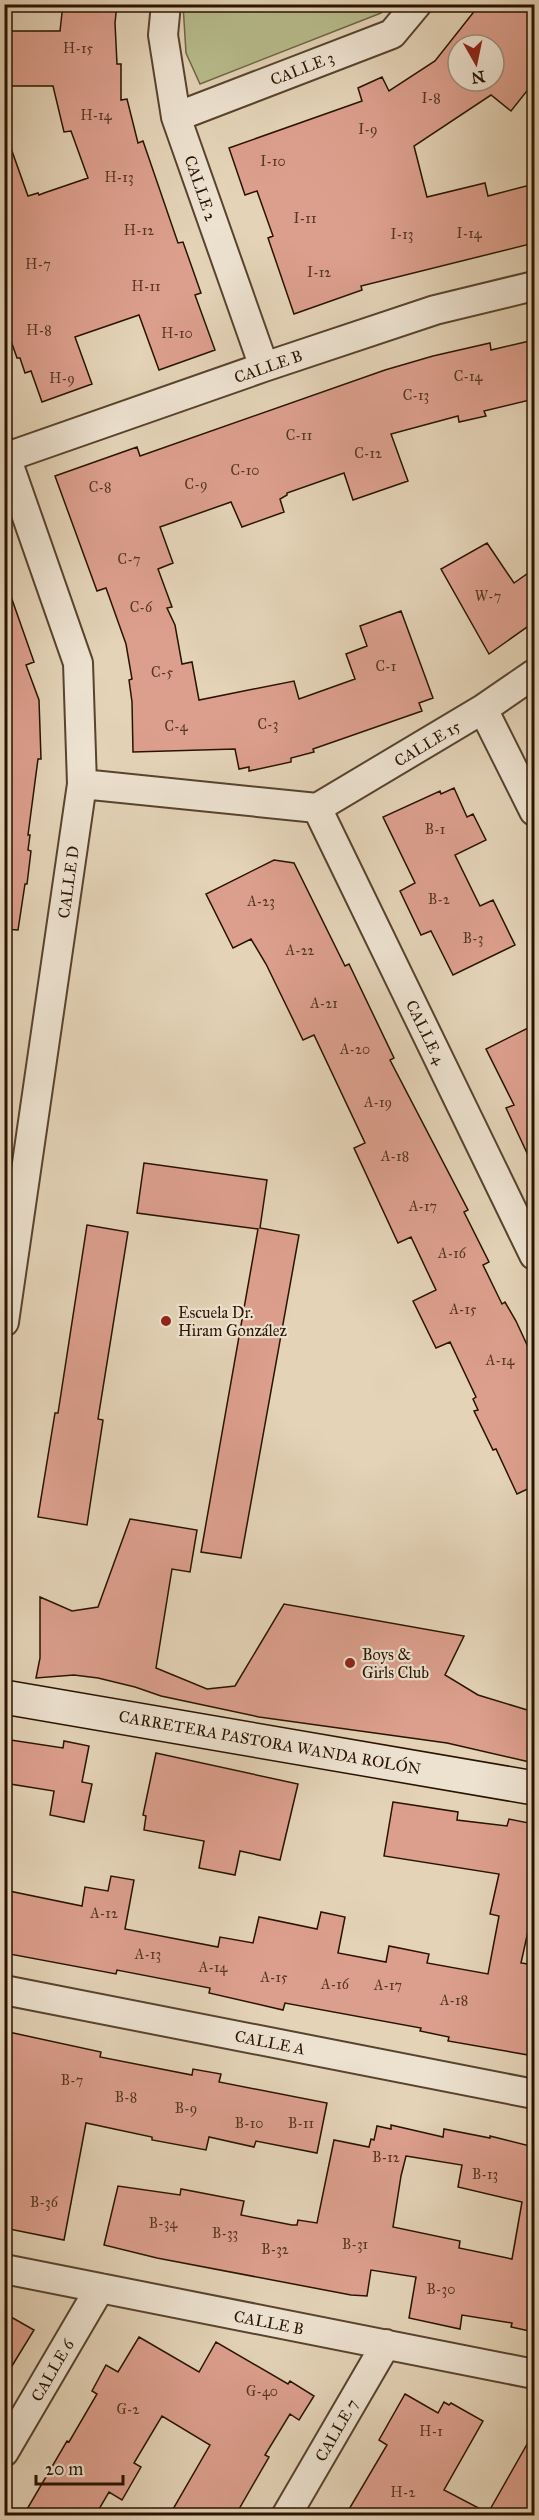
<svg xmlns="http://www.w3.org/2000/svg" width="539" height="2520" font-family="'IM FELL Great Primer',serif">
	<style>
		.green { fill: #b7bb8c; stroke: #706746; stroke-width: 1.5 }
		.building { fill: #dc9f8d; stroke: #291301; stroke-width: 1.5; fill-rule: evenodd }
		.lines { fill: none; stroke-linecap: round; stroke-linejoin: round }
		.street-casing { stroke: #58432e; stroke-width: 32 }
		.secondary-casing { stroke: #291301; stroke-width: 36 }
		.street { stroke: #ede2d0; stroke-width: 28 }
		.secondary { stroke: #ede2d0; stroke-width: 33 }
		.poi-dot { fill: #8f2418; stroke: #ede2d0; stroke-width: 2 }
		.labels { text-anchor: middle; stroke-width: 4.5; stroke-linejoin: round; paint-order: stroke }
		.number-label { font-size: 14px; fill: #563624 }
		.street-label { font-size: 16px; fill: #291301; stroke: #ede2d0 }
		.poi-label { font-size: 16px; fill: #291301; stroke: #ede2d0; text-anchor: start }
	</style>
	<rect width="100%" height="100%" fill="#e4d3b7"/>
	<filter id="stains"><feTurbulence type="fractalNoise" baseFrequency=".00333" numOctaves="4"/><feColorMatrix values="0 0 0 0 .2 0 0 0 0 .09 0 0 0 0 .02 0 0 0 .5 -.17"/></filter>
	<radialGradient id="worn" r=".72"><stop offset=".6" stop-color="#630" stop-opacity="0"/><stop offset="1" stop-color="#630" stop-opacity=".3"/></radialGradient>
	<path class="green" d="M183 5V4L388 5 381 13 200 84 186 53Z"/>
	<path class="building" d="M63 4H117L115 23 117 64H121V100L127 99 138 143 143 141 178 243 183 242 201 293 195 295 215 350 159 370 139 315 75 337 92 384 42 402 31 371 25 373 20 358H17L4 321V141L8 140 28 196 38 193 39 195 44 193 88 178 71 131 64 132 53 86H4V31H60Z
		M480 4H534V82L511 111 491 95 414 146 427 197 485 183 488 196 534 184V243L361 286 362 290 294 314 268 238 273 236 257 191 245 195 229 148 362 101 358 88 382 77 389 91 435 61ZM458 45H494V81H458Z
		M534 340V399L484 411 486 416 459 422 458 416 391 434 408 481 353 500 344 473 287 493V495L280 499 284 512 242 527 231 502 160 527 173 563 158 569 172 607 167 608 175 625 182 664 192 662 199 700 294 681 299 699 355 679 346 654 367 646 360 626 401 611 433 698 419 703 422 711 313 749 314 752 291 758V762L249 771V767L239 769 235 749 133 752 132 702 129 680 132 679 126 644 106 588 97 591 55 476 137 447 140 456 385 370 433 356 490 343 491 350Z
		M487 543 514 583 534 569V622L489 654 441 569Z
		M8 588 34 662 26 665 39 700 41 759H38L28 835H30L28 850 31 851 27 884H25L18 930 4 929V589Z
		M454 788 467 817 473 814 486 840 455 855 480 906 493 900 515 945 453 975 431 931 421 935 400 891 415 883 383 817 440 791 441 794Z
		M274 860 294 863 345 966 349 964 394 1058 390 1060 468 1210 464 1212 489 1262 483 1265 502 1304 505 1302 516 1321 534 1360V1486L517 1494 496 1449 493 1450 474 1411 478 1410 473 1399 476 1397 450 1342 436 1348 413 1301 436 1290 411 1237 398 1243 354 1148 365 1143 314 1035 303 1040 266 964 251 939 233 948 206 894Z
		M534 1025V1168L506 1108 514 1105 486 1049Z
		M144 1163 267 1180 260 1228 299 1235 241 1558 201 1552 258 1229 137 1213Z
		M87 1225 128 1232 98 1419 103 1420 87 1525 38 1517 55 1413H58Z
		M130 1519 197 1530 190 1572 172 1569 156 1668 207 1689 235 1686 284 1604 464 1636 445 1675 478 1695 534 1712V1763L447 1743 259 1717 161 1696 135 1687 98 1678 74 1675 36 1678 40 1658V1597L72 1611 98 1607Z
		M4 1739 63 1748 64 1741 89 1746 82 1782 92 1784 84 1822 50 1815 54 1791 4 1783Z
		M156 1753 298 1784 280 1860 240 1851 235 1875 199 1868 204 1841 144 1830 146 1816 143 1815Z
		M393 1802 458 1812 457 1820 507 1826 509 1819 534 1824V1904L521 1963 534 1965V2056L448 2041 449 2037 420 2031 421 2028 285 2003 283 2010 209 1993 210 1988 117 1970 116 1974 4 1953V1890L82 1906 85 1887 108 1891 111 1876 134 1880 125 1929 218 1947 220 1937 253 1943 259 1917 317 1929 321 1912 345 1917 338 1953 386 1962 389 1946 429 1954 427 1963 488 1974 499 1916 490 1914 499 1874 384 1856Z
		M4 2031 101 2052 100 2057 192 2075 193 2069 221 2074 219 2082 327 2103 317 2153 256 2141 254 2147 209 2137 206 2150 152 2140V2137L86 2123 64 2240 4 2228Z
		M391 2125 443 2137 444 2129 490 2138V2136L534 2147V2332L511 2327 512 2323 462 2315 460 2329 409 2318 416 2277 371 2270 367 2296 351 2295 157 2258 104 2245 118 2186 180 2195 181 2189 244 2201 241 2215 292 2225H297L298 2220 317 2223 334 2140 369 2147 371 2139 374 2140 377 2126 391 2129ZM406 2156 462 2165 458 2187 522 2202 512 2259 459 2248 460 2241 393 2227 401 2176Z
		M4 2313 34 2330 4 2379Z
		M139 2337 199 2372 216 2342 288 2384 290 2381 314 2396 299 2420 290 2414 265 2455 269 2457 235 2516H169L210 2445 162 2416 134 2463 141 2467 122 2500 109 2492 95 2516H23L67 2441 69 2442 97 2394 92 2391 106 2365 118 2372Z
		M405 2394 438 2413 444 2402 449 2405 451 2403 483 2421 444 2490 488 2513 534 2432V2516H345L387 2445 379 2440Z"/>
	<g class="lines">
		<g class="street-casing">
			<path id="street" d="M166 4 163 35 176 117 264 367
				M176 117 392 34 417 4
				M4 451 78 663 82 784 4 1322
				M4 458 264 367 435 310 534 286
				M483 709 534 811
				M82 784 317 808
				M317 808 534 1255
				M317 808 483 709 534 674
				M4 1990 534 2094
				M4 2269 534 2374
				M4 2452 100 2288
				M286 2516 386 2344"/>
		</g>
		<g class="secondary-casing">
			<path id="secondary" d="M4 1697 534 1788"/>
		</g>
		<use href="#street" class="street"/>
		<use href="#secondary" class="secondary"/>
	</g>
	<g class="poi-dot">
		<circle cx="166" cy="1321" r="6"/>
		<circle cx="350" cy="1663" r="6"/>
	</g>
	<g class="labels">
		<g class="number-label">
			<text x="78" y="53">H-15</text>
			<text x="431" y="103">I-8</text>
			<text x="96" y="120">H-14</text>
			<text x="368" y="134">I-9</text>
			<text x="273" y="166">I-10</text>
			<text x="119" y="182">H-13</text>
			<text x="305" y="223">I-11</text>
			<text x="139" y="235">H-12</text>
			<text x="469" y="238">I-14</text>
			<text x="402" y="239">I-13</text>
			<text x="38" y="269">H-7</text>
			<text x="319" y="277">I-12</text>
			<text x="146" y="291">H-11</text>
			<text x="39" y="335">H-8</text>
			<text x="177" y="338">H-10</text>
			<text x="468" y="381">C-14</text>
			<text x="62" y="383">H-9</text>
			<text x="416" y="400">C-13</text>
			<text x="299" y="440">C-11</text>
			<text x="368" y="458">C-12</text>
			<text x="245" y="475">C-10</text>
			<text x="196" y="489">C-9</text>
			<text x="100" y="492">C-8</text>
			<text x="129" y="564">C-7</text>
			<text x="488" y="601">W-7</text>
			<text x="141" y="612">C-6</text>
			<text x="386" y="671">C-1</text>
			<text x="162" y="677">C-5</text>
			<text x="268" y="729">C-3</text>
			<text x="176" y="731">C-4</text>
			<text x="435" y="834">B-1</text>
			<text x="439" y="904">B-2</text>
			<text x="261" y="906">A-23</text>
			<text x="473" y="943">B-3</text>
			<text x="300" y="955">A-22</text>
			<text x="324" y="1008">A-21</text>
			<text x="355" y="1054">A-20</text>
			<text x="378" y="1107">A-19</text>
			<text x="395" y="1161">A-18</text>
			<text x="423" y="1211">A-17</text>
			<text x="452" y="1258">A-16</text>
			<text x="463" y="1314">A-15</text>
			<text x="500" y="1365">A-14</text>
			<text x="104" y="1918">A-12</text>
			<text x="148" y="1959">A-13</text>
			<text x="213" y="1972">A-14</text>
			<text x="274" y="1982">A-15</text>
			<text x="335" y="1989">A-16</text>
			<text x="388" y="1990">A-17</text>
			<text x="454" y="2005">A-18</text>
			<text x="72" y="2085">B-7</text>
			<text x="126" y="2102">B-8</text>
			<text x="186" y="2113">B-9</text>
			<text x="249" y="2128">B-10</text>
			<text x="301" y="2128">B-11</text>
			<text x="386" y="2162">B-12</text>
			<text x="485" y="2179">B-13</text>
			<text x="44" y="2207">B-36</text>
			<text x="163" y="2228">B-34</text>
			<text x="225" y="2238">B-33</text>
			<text x="355" y="2249">B-31</text>
			<text x="275" y="2254">B-32</text>
			<text x="441" y="2294">B-30</text>
			<text x="262" y="2396">G-40</text>
			<text x="128" y="2414">G-2</text>
			<text x="431" y="2436">H-1</text>
			<text x="403" y="2497">H-2</text>
		</g>
		<g class="street-label">
			<text transform="translate(302 68) rotate(-21)" y="6">CALLE 3</text>
			<text transform="translate(201 188) rotate(71)" y="6">CALLE 2</text>
			<text transform="translate(268 366) rotate(-19)" y="6">CALLE B</text>
			<text transform="translate(427 743) rotate(-31)" y="6">CALLE 15</text>
			<text transform="translate(68 882) rotate(-82)" y="6">CALLE D</text>
			<text transform="translate(426 1032) rotate(64)" y="6">CALLE 4</text>
			<text transform="translate(270 1742) rotate(10)" y="6">CARRETERA PASTORA WANDA ROLÓN</text>
			<text transform="translate(270 2042) rotate(11)" y="6">CALLE A</text>
			<text transform="translate(269 2322) rotate(11)" y="6">CALLE B</text>
			<text transform="translate(52 2370) rotate(-60)" y="6">CALLE 6</text>
			<text transform="translate(336 2430) rotate(-60)" y="6">CALLE 7</text>
		</g>
		<g class="poi-label">
			<text x="178" y="1318">Escuela Dr.<tspan x="178" dy="18">Hiram González</tspan></text>
			<text x="362" y="1660">Boys &amp;<tspan x="362" dy="18">Girls Club</tspan></text>
		</g>
	</g>
	<rect width="539" height="2520" fill="none" stroke="#e4d3b7" stroke-width="24"/>
	<rect x="6" y="6" width="527" height="2508" fill="none" stroke="#291301" stroke-width="3"/>
	<rect x="12" y="12" width="515" height="2496" fill="none" stroke="#291301" stroke-width="1.5"/>
	<g transform="translate(476 63) rotate(171)"><circle r="28" fill="#ede2d0" stroke="#9f8f7d" stroke-width="1.5"/>
	<path d="M0-4.5L10 22L0 15L-10 22Z" fill="#8f2418"/>
	<text y="-9" font-size="16" font-weight="bold" text-anchor="middle" fill="#291301">N</text>
	</g>
	<path d="M36 2475v9h87v-9" fill="none" stroke="#291301" stroke-width="3"/>
	<text x="45" y="2475" font-size="18" fill="#291301" stroke="#ede2d0" stroke-width="4.5" paint-order="stroke">20 m</text>
	<rect width="100%" height="100%" filter="url(#stains)"/>
	<rect width="100%" height="100%" fill="url(#worn)"/>
</svg>
